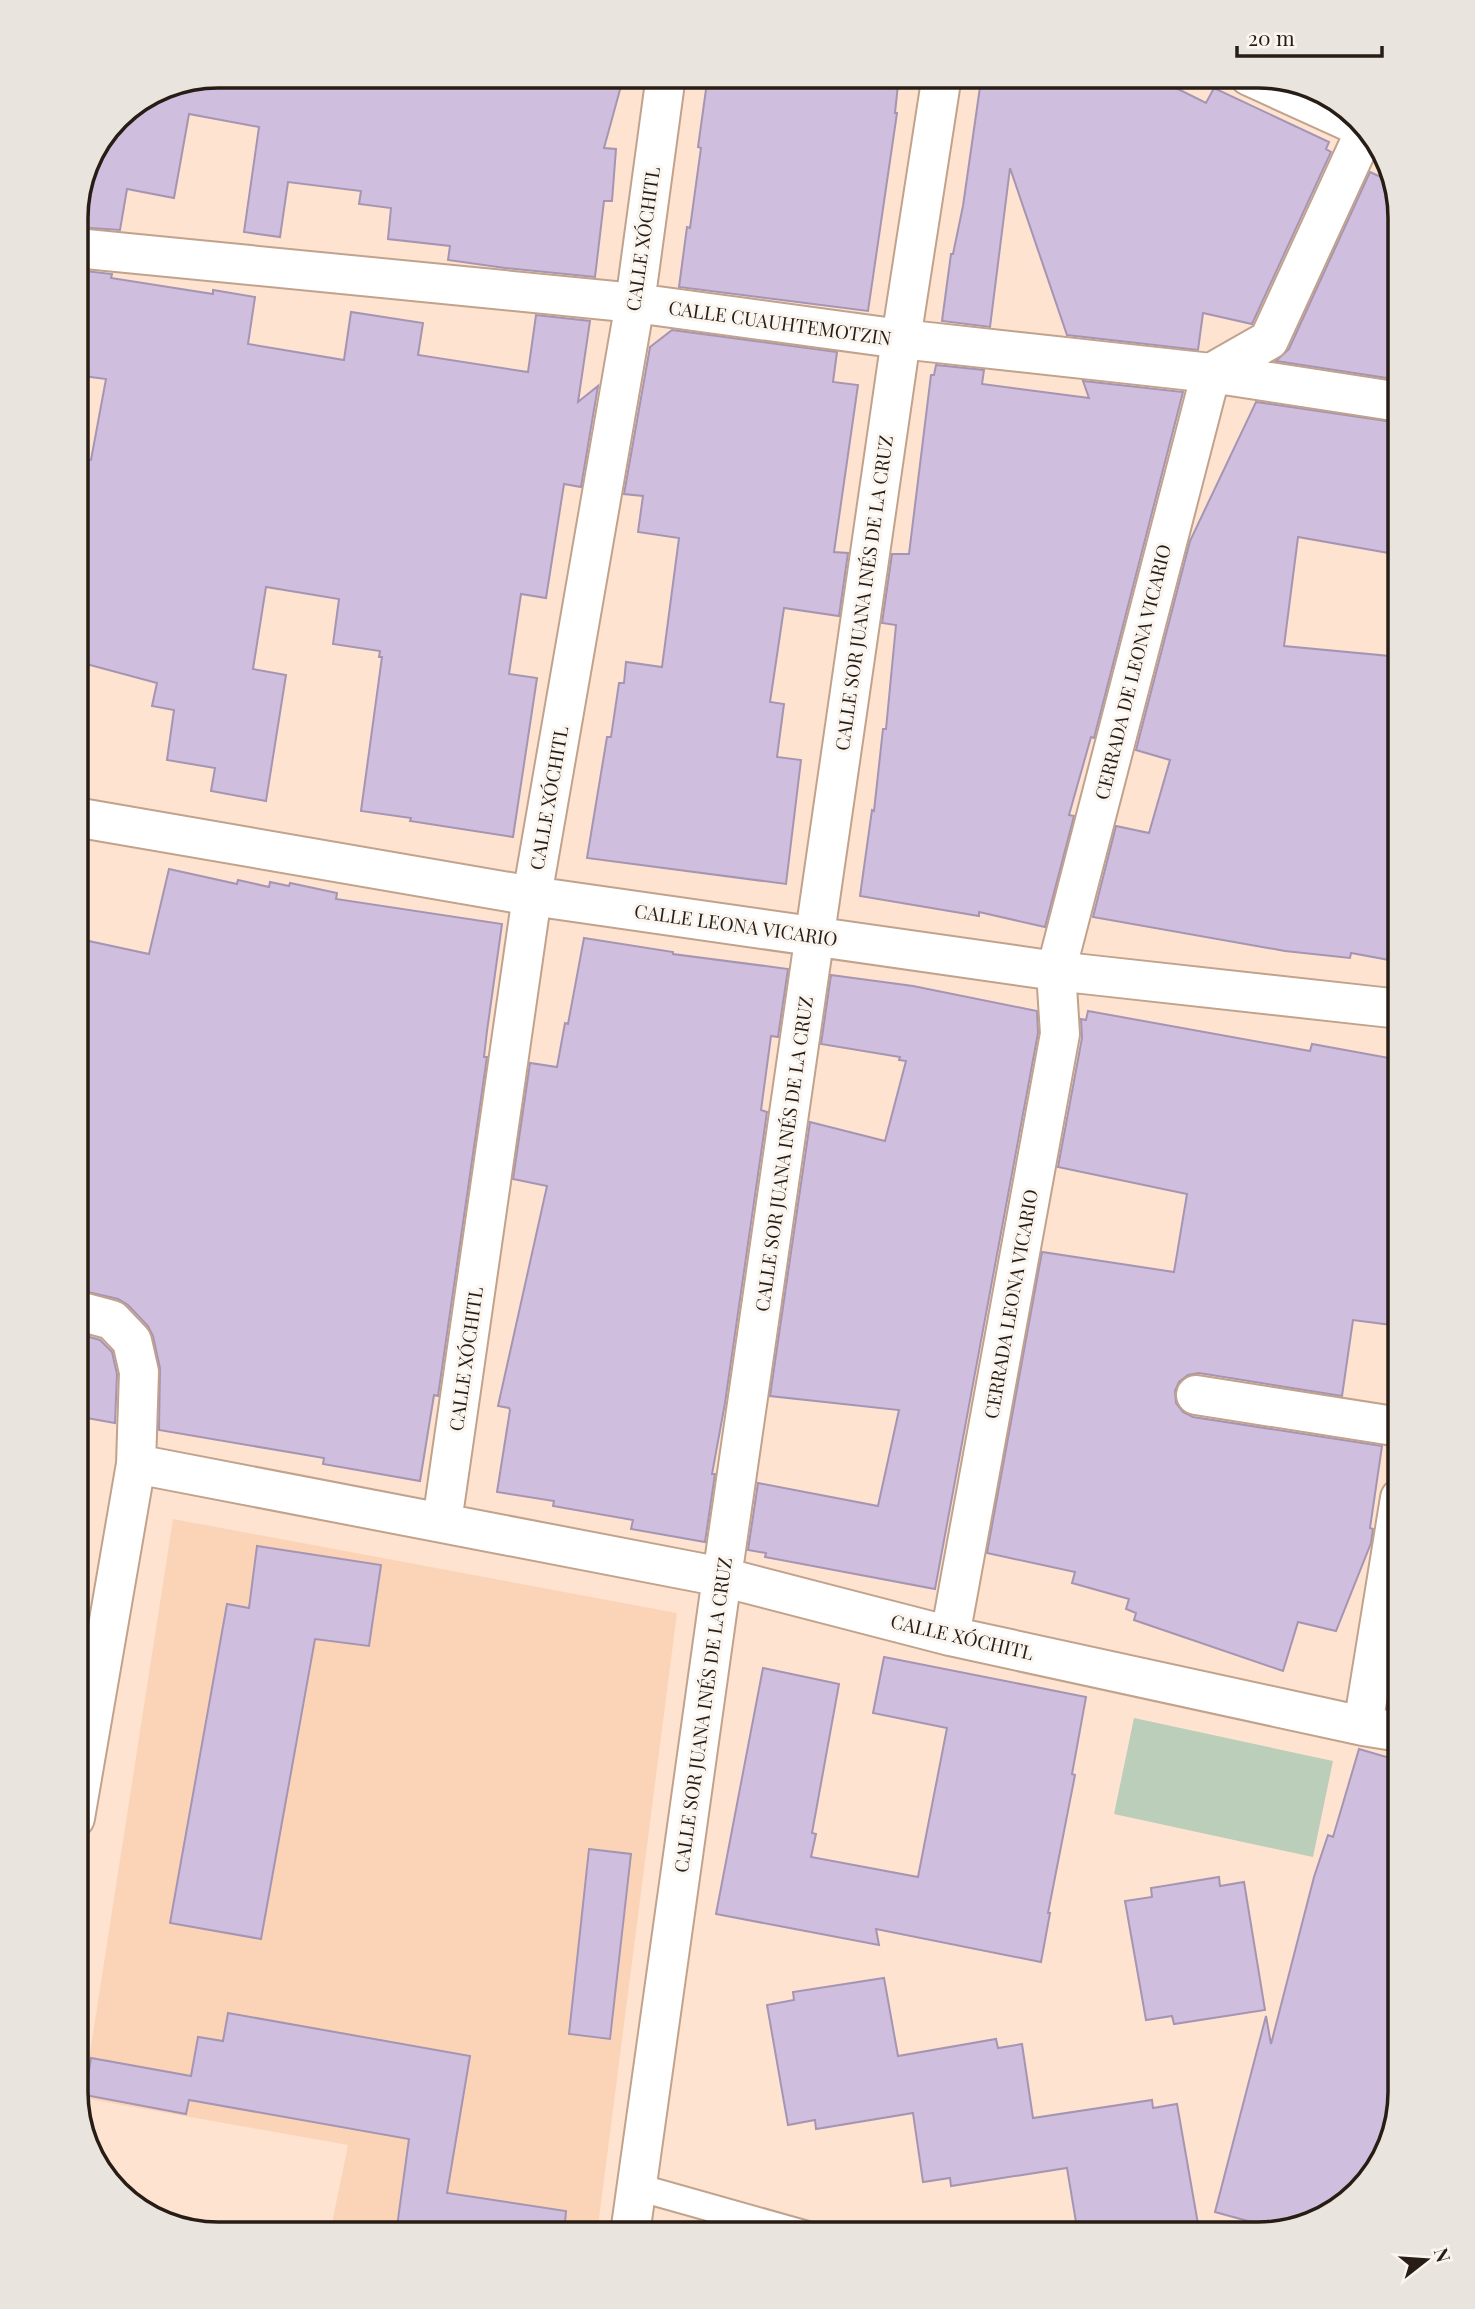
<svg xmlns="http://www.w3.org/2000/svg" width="1475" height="2309" font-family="'Playfair Display',serif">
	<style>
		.built { fill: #fbd4b7 }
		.pitch { fill: #baceba }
		.building { fill: #d0bede; stroke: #a594b2; stroke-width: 2 }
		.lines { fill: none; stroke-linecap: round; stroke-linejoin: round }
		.lane-casing { stroke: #c1a28c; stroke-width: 30 }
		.street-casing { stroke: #c1a28c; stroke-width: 42 }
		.secondary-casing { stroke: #c1a28c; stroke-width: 42 }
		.lane { stroke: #fff; stroke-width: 26 }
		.street { stroke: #fff; stroke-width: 38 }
		.secondary { stroke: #fff; stroke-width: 38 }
		.labels { text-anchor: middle; stroke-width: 6; stroke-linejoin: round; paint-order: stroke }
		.street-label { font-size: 19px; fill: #281d14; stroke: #fbf5f0 }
		.rim { fill: none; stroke: #281d14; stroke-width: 3.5 }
	</style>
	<rect width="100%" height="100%" fill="#fde3d0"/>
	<path class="built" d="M173 1519 677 1613 597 2234 330 2233 348 2145 83 2098Z"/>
	<path class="pitch" d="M1400 1600V1699L1382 1696Z
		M1134 1718 1333 1761 1313 1857 1114 1814Z"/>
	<path class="building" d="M218 75H624L604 148 616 149 612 201H604L595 277 505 268 448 260 450 246 388 239 391 208 359 204 361 191 288 182 280 237 244 232 259 127 189 114 174 198 127 189 120 230 76 227V209L86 163 117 117 163 86Z
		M708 75H899L895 113H897L868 311 679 287 687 227 690 228 701 148 698 147Z
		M979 75 1152 76 1206 103 1214 88 1329 142 1326 149 1331 152 1252 324 1203 313 1198 350 1067 335 1010 168 990 327 942 321 951 254H953L963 206 981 80Z
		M1370 172 1392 182 1400 218V380L1276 361 1289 349Z
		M76 270 112 274 111 278 213 294V290L255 297 248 344 344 360 351 312 423 323 418 355 528 372 536 315 590 321 578 402 598 386 581 487 564 484 546 598 521 594 509 674 537 678 513 837 410 821 411 818 361 811 382 657H379L380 651 333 644 339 599 266 587 253 669 286 675 266 801 211 791 215 768 167 760 174 710 152 706 157 683 75 661V458L91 460 106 379 76 375Z
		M672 330 837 352 833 382 858 385 834 552 848 553 839 616 784 608 770 702 784 704 777 757 801 760 786 884 587 858 607 737H611L619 683H624L626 662 662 667 679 538 638 532 643 496 624 494 650 347Z
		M936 365 984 370 982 384 1089 398 1083 381 1183 392 1094 738 1091 737 1069 815 1074 816 1045 927 979 912V916L860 896 872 810 874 811 883 729H886L896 625 882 623 892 554H909L931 375H934Z
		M1256 402 1400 423V555L1298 537 1284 646 1400 657V962L1351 953 1350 958 1285 951 1093 917 1116 826 1149 833 1170 760 1136 750 1190 541Z
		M169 869 237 884 238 880 269 887 270 882 289 886 290 883 337 893 336 899 502 924 487 1031 484 1057H487L438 1396 434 1395 420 1481 323 1464 324 1458 159 1430 160 1368 153 1336 148 1326 128 1305 118 1299 75 1289V980L84 940 149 954Z
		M584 938 673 952V954L788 969 778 1037 771 1036 761 1110 767 1112 725 1403 712 1474H715L705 1542 631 1529 633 1520 553 1506 554 1501 497 1492 510 1410 509 1408 498 1406 547 1186 513 1179 530 1063 557 1067 565 1023 568 1024Z
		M831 975 913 986 1037 1011 1038 1033 935 1589 765 1557 766 1553 748 1550 758 1483 878 1506 899 1410 770 1396 810 1122 885 1141 906 1061 899 1060 900 1057 821 1044Z
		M1088 1011 1310 1051 1312 1044 1400 1060V1326L1353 1320 1342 1396 1199 1373 1188 1375 1179 1382 1175 1391 1176 1403 1183 1412 1193 1417 1382 1446 1370 1528 1373 1529 1371 1543 1336 1631 1298 1622 1283 1671 1134 1620 1136 1613 1126 1609 1129 1599 1072 1583 1075 1572 987 1553 1042 1252 1174 1272 1187 1194 1058 1167 1082 1038 1081 1019 1086 1020Z
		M75 1333 100 1340 112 1352 117 1374 115 1423 75 1416Z
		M257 1546 381 1565 369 1646 315 1639 261 1939 170 1923 227 1604 249 1608Z
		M884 1657 1086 1697 1072 1774 1075 1775 1048 1913H1050L1041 1962 876 1929 879 1945 716 1914 763 1668 839 1684 812 1833 816 1834 811 1857 918 1877 947 1728 873 1713Z
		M1359 1749 1400 1761V2092L1380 2163 1321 2219 1277 2229 1215 2212 1266 2016 1271 2044 1314 1877 1328 1835 1333 1837Z
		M589 1849 631 1854 610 2039 569 2034Z
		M1219 1877 1220 1886 1244 1882 1265 2010 1174 2024 1172 2016 1146 2020 1125 1901 1152 1897 1151 1888Z
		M884 1978 898 2056 996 2039 998 2048 1022 2044 1033 2118 1152 2100 1153 2108 1177 2104 1198 2224 1174 2228 1175 2234H1078L1067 2168 951 2186 950 2178 923 2182 913 2113 816 2129 815 2120 788 2125 767 2005 794 2000 793 1992Z
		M228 2013 470 2056 447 2193 566 2211 564 2234H396L409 2139 189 2100 186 2114 85 2095 91 2058 191 2076 198 2037 223 2041Z"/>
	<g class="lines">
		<g class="lane-casing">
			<path id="lane" d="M637 2187 804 2234"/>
		</g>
		<g class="street-casing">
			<path id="street" d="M76 248 635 303 901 339 1211 373 1400 402
				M75 817 532 896 1056 971 1400 1009
				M1196 1395 1400 1427
				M136 1464 722 1577 950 1636 1363 1726 1400 1732
				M442 1522 532 896 635 303 666 75
				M950 1636 1060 1034 1056 971 1211 373 1269 340 1365 131
				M1363 1726 1400 1498
				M75 1818 136 1464 139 1372 132 1341 112 1320 75 1310
				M630 2234 722 1577 901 339 942 75"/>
		</g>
		<g class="secondary-casing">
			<path id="secondary" d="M1249 76 1361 127"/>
		</g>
		<use href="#lane" class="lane"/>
		<use href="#street" class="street"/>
		<use href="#secondary" class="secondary"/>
	</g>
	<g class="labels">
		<g class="street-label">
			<text transform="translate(643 239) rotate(-82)" y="7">CALLE XÓCHITL</text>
			<text transform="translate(780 323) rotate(8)" y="7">CALLE CUAUHTEMOTZIN</text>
			<text transform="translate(864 593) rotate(-82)" y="7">CALLE SOR JUANA INÉS DE LA CRUZ</text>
			<text transform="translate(1133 672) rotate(-76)" y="7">CERRADA DE LEONA VICARIO</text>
			<text transform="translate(549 798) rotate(-80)" y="7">CALLE XÓCHITL</text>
			<text transform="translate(736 925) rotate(8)" y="7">CALLE LEONA VICARIO</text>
			<text transform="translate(784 1154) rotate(-82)" y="7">CALLE SOR JUANA INÉS DE LA CRUZ</text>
			<text transform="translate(1011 1304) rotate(-80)" y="7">CERRADA LEONA VICARIO</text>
			<text transform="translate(466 1359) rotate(-82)" y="7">CALLE XÓCHITL</text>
			<text transform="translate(962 1637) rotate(13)" y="7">CALLE XÓCHITL</text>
			<text transform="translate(703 1715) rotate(-82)" y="7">CALLE SOR JUANA INÉS DE LA CRUZ</text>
		</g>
	</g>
	<path d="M0 0H1475V2309H0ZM218 88H1258A130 130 0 0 1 1388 218V2092A130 130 0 0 1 1258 2222H218A130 130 0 0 1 88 2092V218A130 130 0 0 1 218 88Z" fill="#eae4de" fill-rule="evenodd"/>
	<path class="rim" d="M218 88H1258A130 130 0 0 1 1388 218V2092A130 130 0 0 1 1258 2222H218A130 130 0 0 1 88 2092V218A130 130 0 0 1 218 88Z"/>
	<g transform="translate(1426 2260) rotate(73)" stroke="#fbf5f0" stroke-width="5" paint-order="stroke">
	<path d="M0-5L12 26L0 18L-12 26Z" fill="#281d14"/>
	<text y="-10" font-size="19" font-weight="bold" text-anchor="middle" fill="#281d14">N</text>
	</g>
	<path d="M1237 46v10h145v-10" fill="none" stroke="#281d14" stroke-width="3.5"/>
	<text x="1248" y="46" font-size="21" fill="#281d14" stroke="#fbf5f0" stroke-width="5" paint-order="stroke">20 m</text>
</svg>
